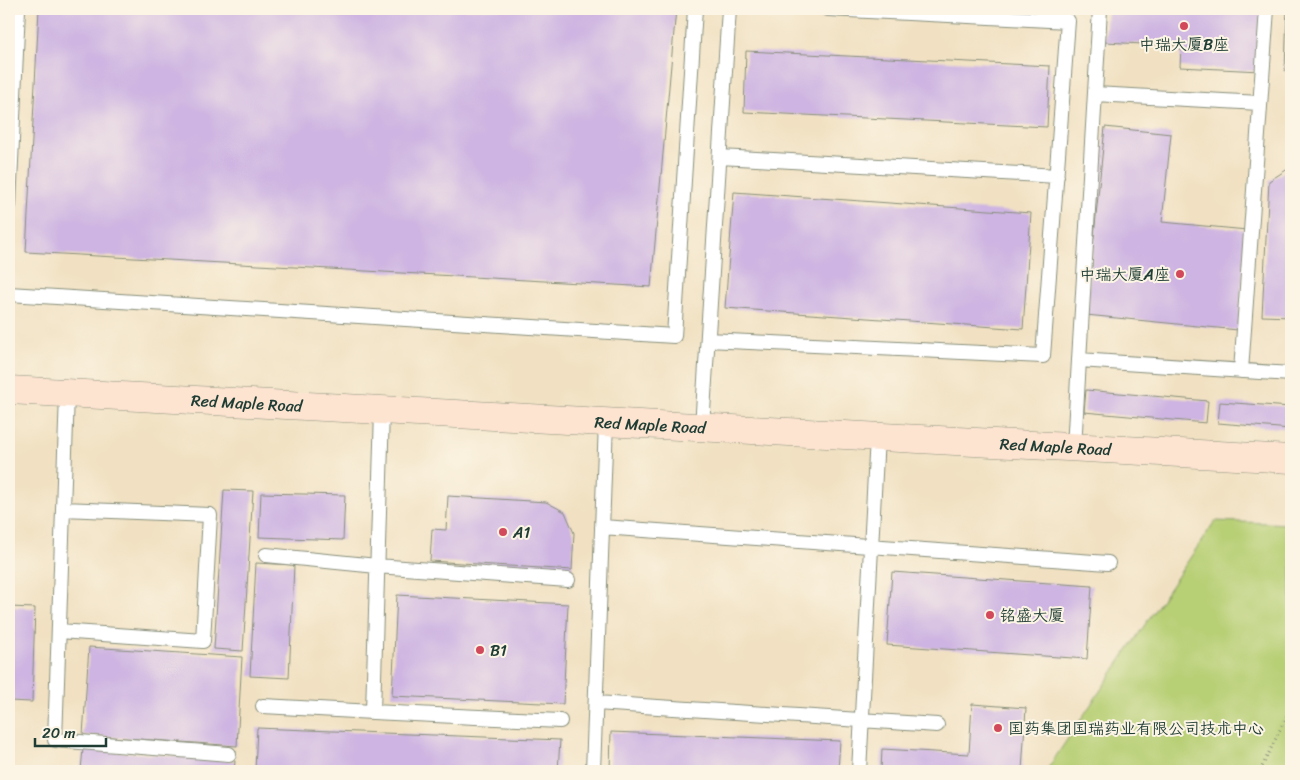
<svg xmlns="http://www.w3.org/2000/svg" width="1300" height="780" font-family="Sriracha,'LXGW WenKai TC',sans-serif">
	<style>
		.green { fill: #b7cf74; stroke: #6b8654 }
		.building { fill: #cdb4e2 }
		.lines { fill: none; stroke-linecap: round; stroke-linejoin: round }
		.lane-casing { stroke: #888f7b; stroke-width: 16 }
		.secondary-casing { stroke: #888f7b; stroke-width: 29 }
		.path { stroke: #888f7b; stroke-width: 3; stroke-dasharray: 1 4; stroke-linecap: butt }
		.lane { stroke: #fff; stroke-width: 14 }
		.secondary { stroke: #fde4d1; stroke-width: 28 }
		.poi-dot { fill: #d1495b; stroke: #fcf5e5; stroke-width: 2 }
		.labels { text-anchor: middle; stroke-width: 4; stroke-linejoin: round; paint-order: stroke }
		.poi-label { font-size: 16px; fill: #1f3d34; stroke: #fcf5e5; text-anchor: start }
		.street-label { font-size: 16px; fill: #1f3d34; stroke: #fcf5e5 }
	</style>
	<rect width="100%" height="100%" fill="#fcf5e5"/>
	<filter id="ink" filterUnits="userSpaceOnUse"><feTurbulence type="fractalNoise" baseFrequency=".02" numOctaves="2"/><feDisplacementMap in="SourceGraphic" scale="10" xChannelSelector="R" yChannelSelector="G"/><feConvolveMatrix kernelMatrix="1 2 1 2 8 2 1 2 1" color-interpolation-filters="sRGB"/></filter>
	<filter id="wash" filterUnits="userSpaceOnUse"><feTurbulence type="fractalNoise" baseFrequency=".0096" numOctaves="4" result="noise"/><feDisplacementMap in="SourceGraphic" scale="20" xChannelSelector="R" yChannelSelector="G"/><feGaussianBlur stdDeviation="1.12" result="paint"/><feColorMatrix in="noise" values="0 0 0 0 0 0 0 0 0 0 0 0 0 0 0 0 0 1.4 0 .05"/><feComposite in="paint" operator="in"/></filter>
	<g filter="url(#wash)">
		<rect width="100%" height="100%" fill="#f1e1c2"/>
		<path class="green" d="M1215 521 1291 524V771H1046Z"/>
		<g id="blocks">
			<path class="building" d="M39 9H676L651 287 26 252Z
				M1107 9H1263L1260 71 1180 67 1181 46 1105 42Z
				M1287 9H1291V72L1285 71Z
				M746 51 1050 66 1047 127 744 112Z
				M1105 127 1171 134 1162 222 1247 230 1238 330 1086 315Z
				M1291 167V317L1262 316 1269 181Z
				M734 192 1031 213 1023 329 725 308Z
				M1086 390 1208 401 1206 423 1084 412Z
				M1220 402 1291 407V429L1218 423Z
				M224 490 253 491 243 651 214 649Z
				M261 493 345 495 343 540 259 537Z
				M448 496 546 502 565 512 574 533 572 570 430 561 432 529 446 530Z
				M256 563 294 565 289 678 250 676Z
				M892 572 1092 586 1087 659 887 645Z
				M397 595 568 604 563 704 392 696Z
				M9 607 35 608 32 702 9 701Z
				M89 647 242 657 237 746 83 735Z
				M972 704 1026 708 1022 771H881L882 749 969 754Z
				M257 728 560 740 558 771H255Z
				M611 732 840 741 838 771H610Z
				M83 749 235 761 234 771 81 770Z"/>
		</g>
	</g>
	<g filter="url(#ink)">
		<use href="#blocks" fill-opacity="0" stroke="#888f7b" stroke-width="1"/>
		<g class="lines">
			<g class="lane-casing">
				<path id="lane" d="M1095 94 1260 103
					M720 157 1057 176
					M9 205 18 9
					M9 294 674 336 695 9
					M708 340 1043 356 1068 21 828 9
					M1079 360 1100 9
					M1241 371 1267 9
					M67 394 55 740 229 754
					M382 411 373 712 560 721
					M702 427 729 9
					M1074 448 1079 360 1291 374
					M602 527 1108 563
					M266 555 377 566 568 580
					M59 631 203 641 210 515 63 509
					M596 703 937 725
					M263 706 373 712
					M593 771 606 422
					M859 771 877 437"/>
			</g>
			<g class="secondary-casing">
				<g id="secondary">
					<path id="s1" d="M9 390 1291 459"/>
				</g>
			</g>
			<path class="path" d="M1260 771 1291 707"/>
			<use href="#lane" class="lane"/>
			<use href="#secondary" class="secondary"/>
		</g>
	</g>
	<g class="poi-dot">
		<circle cx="1184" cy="26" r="5"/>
		<circle cx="1180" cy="274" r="5"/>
		<circle cx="503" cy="532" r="5"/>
		<circle cx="990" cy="615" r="5"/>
		<circle cx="480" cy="650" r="5"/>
		<circle cx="998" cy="728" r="5"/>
	</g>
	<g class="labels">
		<g class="poi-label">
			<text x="1184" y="50" text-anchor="middle">中瑞大厦B座</text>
			<text x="1170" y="280" text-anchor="end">中瑞大厦A座</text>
			<text x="513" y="538">A1</text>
			<text x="1000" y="621">铭盛大厦</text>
			<text x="490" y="656">B1</text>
			<text x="1008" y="734">国药集团国瑞药业有限公司技术中心</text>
		</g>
		<g class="street-label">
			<text dy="6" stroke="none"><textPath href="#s1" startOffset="238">Red Maple Road</textPath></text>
			<text dy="6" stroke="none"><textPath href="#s1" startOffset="642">Red Maple Road</textPath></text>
			<text dy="6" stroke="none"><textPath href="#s1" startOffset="1048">Red Maple Road</textPath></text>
		</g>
	</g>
	<rect width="1300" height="780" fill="none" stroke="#fcf5e5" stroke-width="30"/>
	<path d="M35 738v8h71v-8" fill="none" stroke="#1f3d34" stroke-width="2.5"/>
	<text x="42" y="738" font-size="15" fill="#1f3d34" stroke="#fcf5e5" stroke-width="4" paint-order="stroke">20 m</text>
</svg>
